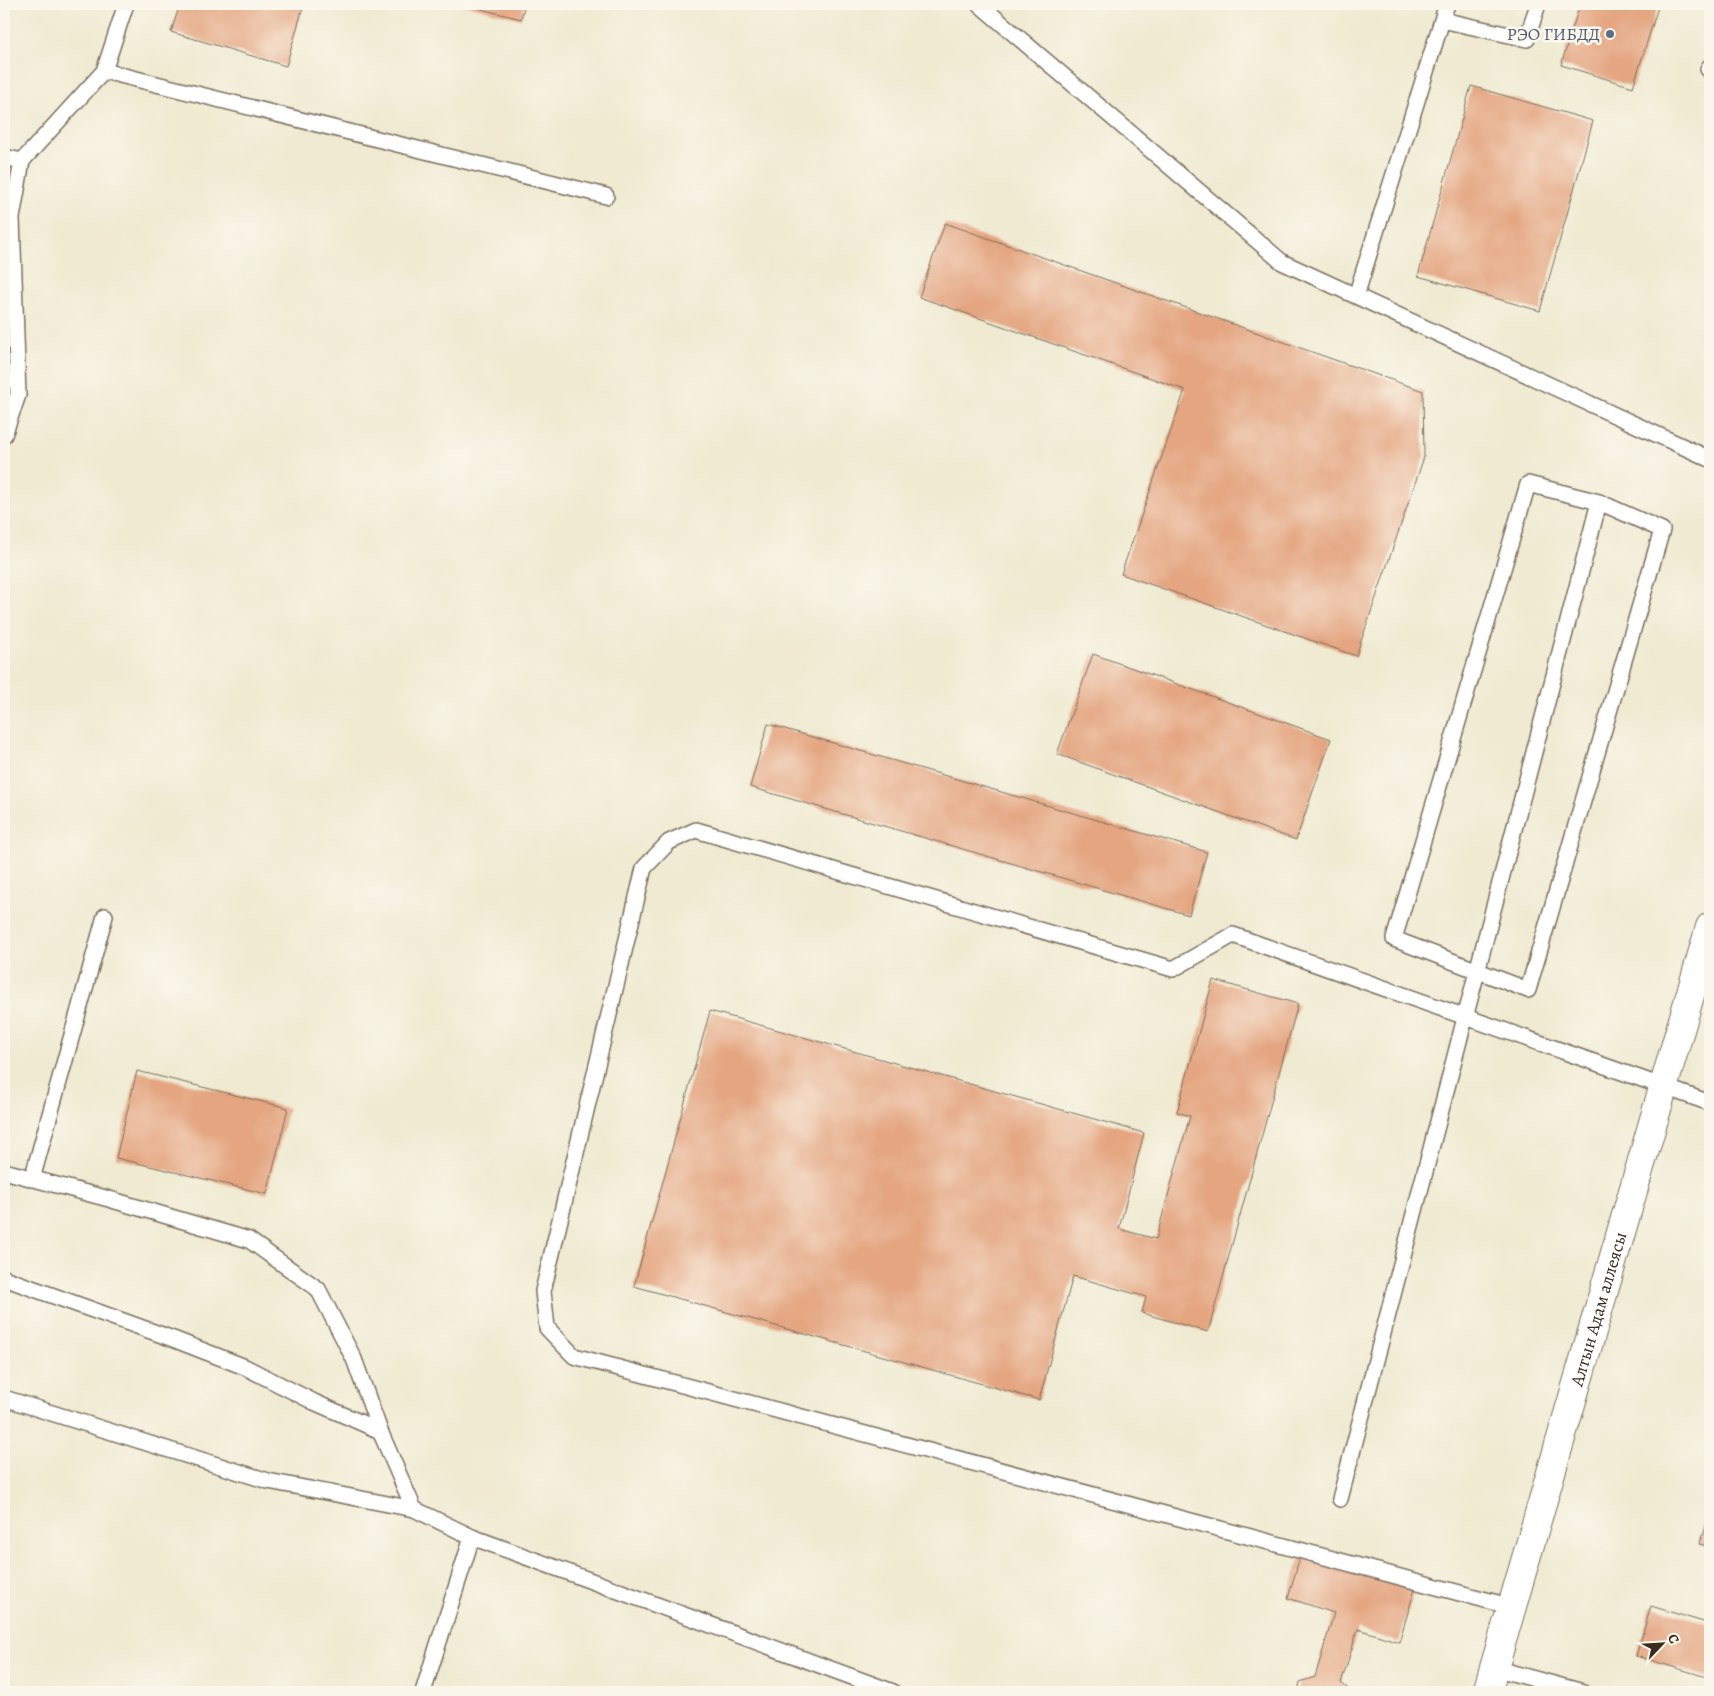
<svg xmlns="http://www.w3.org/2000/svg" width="1714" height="1696" font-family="Alegreya,serif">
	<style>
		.building { fill: #e4a580 }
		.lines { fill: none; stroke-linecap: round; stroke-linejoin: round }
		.service-casing { stroke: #7a6d5d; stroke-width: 18 }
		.primary-casing { stroke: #7a6d5d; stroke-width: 30 }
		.service { stroke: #fff; stroke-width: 15 }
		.primary { stroke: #fff; stroke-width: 28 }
		.service-dot { fill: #5c6f8a; stroke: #fbf7ec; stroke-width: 2 }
		.labels { text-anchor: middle; stroke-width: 5; stroke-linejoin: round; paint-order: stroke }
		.service-label { font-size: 18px; fill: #4e5e75; stroke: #fbf7ec; text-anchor: end }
		.street-label { font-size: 18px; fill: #3b2a1e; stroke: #fbf7ec }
	</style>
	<rect width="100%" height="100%" fill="#fbf7ec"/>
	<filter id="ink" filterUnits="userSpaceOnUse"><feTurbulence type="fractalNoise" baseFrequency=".02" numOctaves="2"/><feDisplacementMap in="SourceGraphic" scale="10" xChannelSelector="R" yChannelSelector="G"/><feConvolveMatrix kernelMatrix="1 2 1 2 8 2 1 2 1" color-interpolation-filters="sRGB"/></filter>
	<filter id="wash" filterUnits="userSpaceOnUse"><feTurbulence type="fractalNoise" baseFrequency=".0096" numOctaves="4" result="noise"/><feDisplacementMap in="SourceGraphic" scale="20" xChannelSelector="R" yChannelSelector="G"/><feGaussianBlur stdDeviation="1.12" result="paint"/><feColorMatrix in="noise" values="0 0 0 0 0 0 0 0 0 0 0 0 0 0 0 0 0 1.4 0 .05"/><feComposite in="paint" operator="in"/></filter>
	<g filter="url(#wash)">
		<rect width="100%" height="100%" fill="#efead1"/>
		<g id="blocks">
			<path class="building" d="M180 4H304L286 66 171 32Z
				M461 4H525L521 19Z
				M1580 4H1659L1633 87 1561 65Z
				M1471 86 1593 121 1540 311 1418 276Z
				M945 223 1423 391 1424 457 1356 656 1121 574 1185 390 919 297Z
				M1093 654 1331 739 1296 840 1057 754Z
				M768 724 1207 852 1189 915 750 787Z
				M1213 980 1298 1004 1208 1332 1142 1313 1146 1297 1073 1276 1039 1400 634 1286 710 1011 1144 1133 1119 1229 1156 1239 1190 1116 1177 1112Z
				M137 1071 288 1108 267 1194 116 1158Z
				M1710 1513V1547L1700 1544Z
				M1301 1553 1415 1589 1399 1642 1358 1629 1341 1683 1351 1691V1692H1298L1300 1682 1315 1677 1334 1613 1288 1598Z
				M1651 1606 1710 1624V1678L1636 1656Z"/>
		</g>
	</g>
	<g filter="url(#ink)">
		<use href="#blocks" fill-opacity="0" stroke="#7a6d5d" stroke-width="1"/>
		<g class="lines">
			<g class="service-casing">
				<path id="service" d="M979 4 1282 262 1710 459
					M1442 20 1527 39 1538 4
					M1708 69 1710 66
					M104 71 606 196
					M4 157 22 161
					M1356 296 1447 4
					M4 435 18 395 12 218 22 161 104 71 126 4
					M4 1171 109 1199 249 1240 318 1289 354 1359 380 1431 414 1509
					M32 1179 105 916
					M4 1278 173 1339 245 1367 314 1402 380 1431
					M4 1398 268 1481 414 1509 472 1537 893 1692
					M1340 1499 1599 502 1662 530 1528 990 1394 939 1528 484 1599 502
					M1512 1607 574 1356 547 1328 543 1291 644 868 669 842 696 830 1173 969 1233 935 1710 1103
					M1494 1668 1583 1692
					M423 1692 472 1537"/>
			</g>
			<g class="primary-casing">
				<g id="primary">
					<path id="s1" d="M1487 1692 1710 927"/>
				</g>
			</g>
			<use href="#service" class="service"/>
			<use href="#primary" class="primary"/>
		</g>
	</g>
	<circle class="service-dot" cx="1610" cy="34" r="5"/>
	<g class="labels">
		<g class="service-label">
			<text x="1600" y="40">РЭО ГИБДД</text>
		</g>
		<g class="street-label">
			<text dy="6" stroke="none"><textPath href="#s1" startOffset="399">Алтын Адам аллеясы</textPath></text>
		</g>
	</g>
	<rect width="1714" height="1696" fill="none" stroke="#fbf7ec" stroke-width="20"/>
	<g transform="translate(1662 1644) rotate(65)" stroke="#fbf7ec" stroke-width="4" paint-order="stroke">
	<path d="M0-4L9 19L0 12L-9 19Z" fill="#3b2a1e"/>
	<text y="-8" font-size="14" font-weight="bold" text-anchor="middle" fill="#3b2a1e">С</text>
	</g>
</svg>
